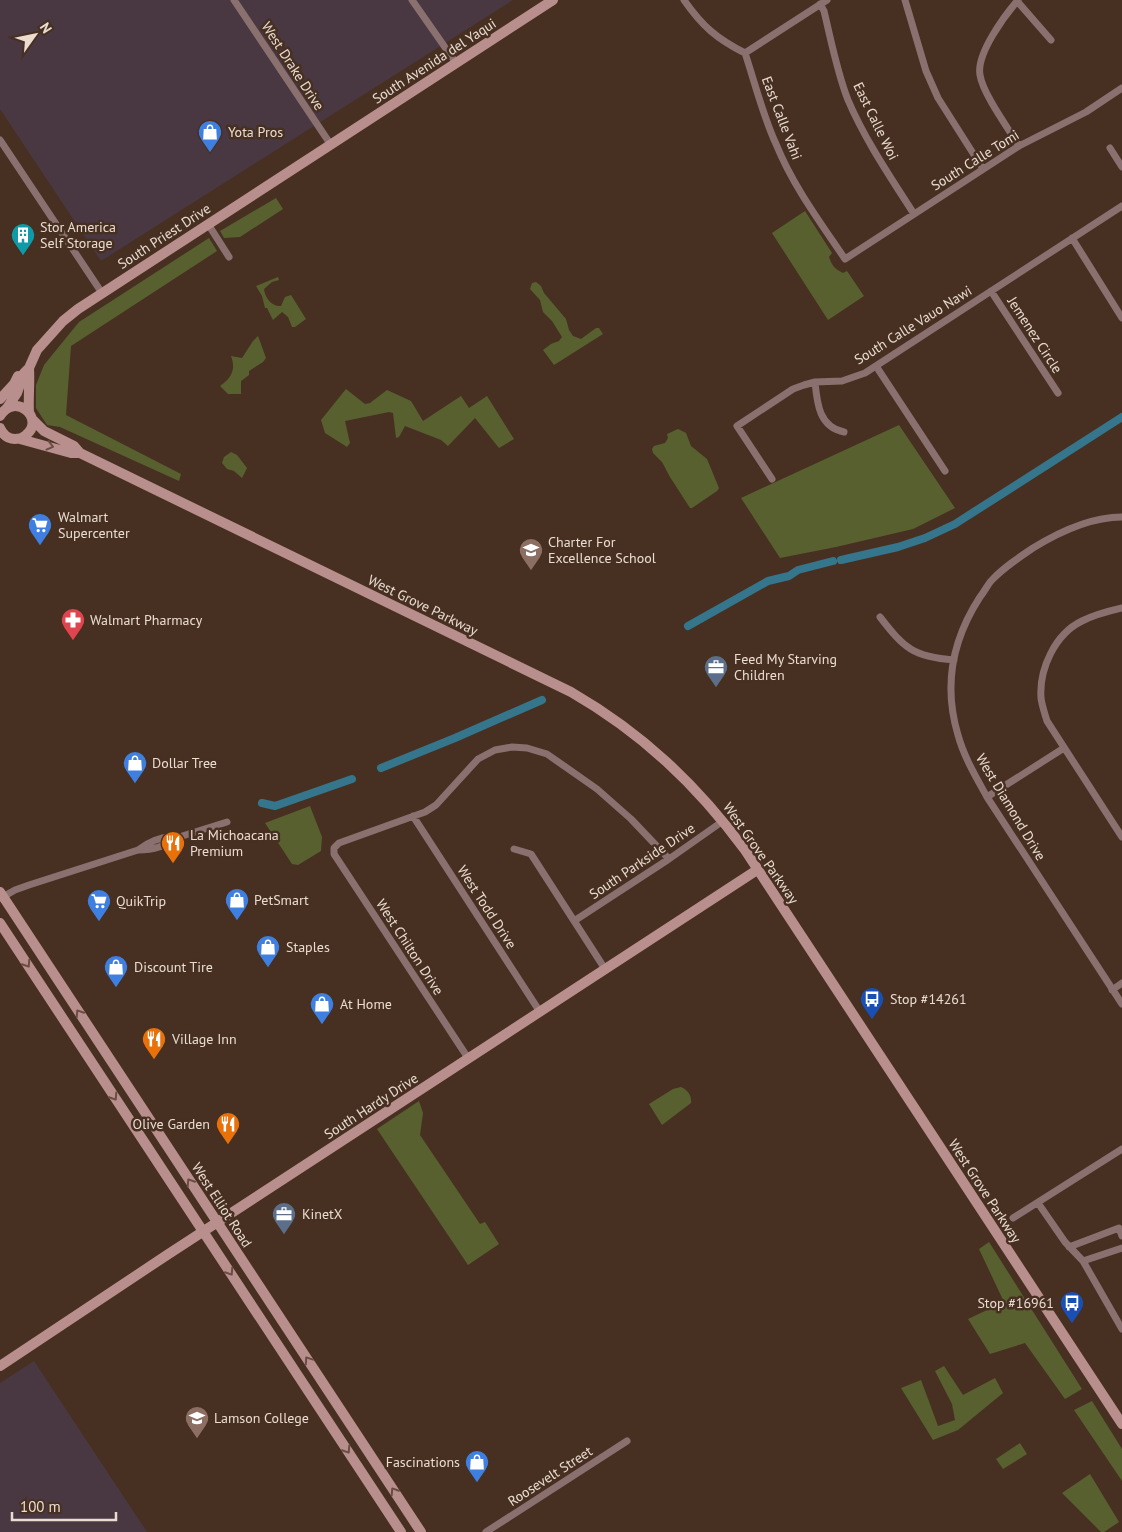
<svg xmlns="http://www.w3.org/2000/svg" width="1122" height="1532" font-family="'PT Sans',sans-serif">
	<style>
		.industrial { fill: #493842 }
		.green { fill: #58602f }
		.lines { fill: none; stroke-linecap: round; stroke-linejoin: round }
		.canal { stroke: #35768c; stroke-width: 8 }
		.street { stroke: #8a706f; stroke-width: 7 }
		.secondary { stroke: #b98f8e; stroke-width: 10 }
		.oneway { stroke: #694c42 }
		.labels { text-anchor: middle; stroke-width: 5; stroke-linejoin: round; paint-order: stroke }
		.street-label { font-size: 14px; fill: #ebdcd2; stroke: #473021 }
		.poi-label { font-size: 14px; fill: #ebdcd2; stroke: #473021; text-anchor: start }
	</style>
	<rect width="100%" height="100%" fill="#473021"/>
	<path class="industrial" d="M0 0H513L101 261 0 109Z
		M34 1361 147 1532H0V1383Z"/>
	<path class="green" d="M276 198 283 209 240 237 224 238 220 231Z
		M805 211 832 253 829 257C832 266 835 269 843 273L847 271 864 296 828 320 772 233Z
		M209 238 217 251 71 346 66 415 181 474 179 481 60 427 47 425 36 408V385L44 365 79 322Z
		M278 277 279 280 272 282 264 289C265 298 272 307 281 306L285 297 291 295 306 319 295 327H292L288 317 282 312 273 320 267 308H265L262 296 256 286Z
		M536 282 541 286 544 293 566 319 569 330 573 336 581 339 596 328H599L603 334 554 365 543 350 551 344 559 341 562 337 552 321 543 312 540 300 530 289 532 283Z
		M258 336 266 358 263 362 249 371V375L241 381V394H228L220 386C232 378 236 369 231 356L242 358 253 341Z
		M346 389 365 404 370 403 387 390 411 401 423 421 461 396 469 408 487 396 514 439 499 448 475 418 448 446 441 440 405 426 399 437 396 438 393 413 389 412 345 421 350 443 347 447 325 433 321 420Z
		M899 425 955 508 913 529 836 547 780 558 741 498Z
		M678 429 686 433 691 446 707 459 719 488 717 491 692 508H690L670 477 662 462 653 453 652 449 654 446 665 443 668 438 667 434Z
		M231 452 237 455 247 468 242 478 234 471 227 469 222 463 224 457Z
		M310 806 322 837 321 851 298 865 292 864 265 823Z
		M681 1087C688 1090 692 1096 691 1103L662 1125 649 1104 673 1089Z
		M419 1101 423 1113 420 1135 480 1224 485 1222 499 1244 468 1265 377 1129Z
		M989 1242 1082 1389 1065 1399 1025 1343 990 1354 968 1319 1004 1302 979 1249Z
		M944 1366 963 1395 995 1378 1003 1393 958 1430 933 1440 901 1388 921 1380 938 1426 955 1420 952 1404 935 1371Z
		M1092 1401 1122 1449V1481L1074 1410Z
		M1020 1443 1027 1454 1003 1469 996 1459Z
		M1090 1474 1119 1522 1104 1532H1101L1062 1493Z"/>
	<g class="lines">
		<path class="canal" d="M841 560 898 547 925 538 955 524 1122 417
			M688 626 768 581 789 576 798 570 833 561
			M381 768 455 738 542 700
			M262 803 275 806 352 779"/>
		<path class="street" d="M234 0 331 145
			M412 0 456 63
			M684 0C702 26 717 39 745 53 755 83 763 116 776 144 793 186 820 222 845 259L1019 146 1086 112 1122 88
			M905 0 926 71 938 98 983 169
			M1018 0C1005 15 976 54 980 75 983 94 1008 128 1019 146
			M1017 1 1051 40
			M820 4 824 11C831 40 837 72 848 100 865 140 891 178 914 214
			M745 53 827 0
			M0 140 102 293
			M1110 148 1122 167
			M208 224 229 257
			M1072 238 1122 318
			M991 291 1058 393
			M876 366 945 471
			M815 382C817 403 819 427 844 432
			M772 479 737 426 793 389 804 385 815 382 842 381 865 373 1122 206
			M1122 517C1091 517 1059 532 1033 548 1018 558 1003 568 991 581 987 586 984 592 980 597 952 640 943 685 958 735 964 757 976 777 987 797L1122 1004
			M1122 608C1109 611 1094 615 1082 621 1055 634 1039 669 1041 698 1042 706 1045 714 1047 721L1122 837
			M880 617C904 648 913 657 954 660
			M987 797 1064 748
			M413 816 540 1012
			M514 849 531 854 605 969
			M138 850C149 842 162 835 176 838
			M1 898 15 890 29 885 138 850C152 850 165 847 176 838L227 822
			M574 921 669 859 723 821
			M1112 990 1122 983
			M468 1058 338 860 334 854V848L339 843 425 812 436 805 478 759 495 750 512 747 527 748 547 754 597 789 631 819 669 859
			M1038 1203 1065 1242 1083 1261 1122 1329
			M1013 1218 1122 1149
			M1069 1247 1119 1228 1122 1236
			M1083 1261 1122 1248
			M486 1532 627 1441"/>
		<path class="secondary" d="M29 368C30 383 28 398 29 413
			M0 399 14 384 18 376
			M7 408 17 393 24 373 29 368 37 350 63 321 78 309 553 0
			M0 416C15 391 46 419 26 435 23 438 20 439 15 439 8 439 3 435 0 428
			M32 419 44 431 74 446 80 453 571 692C642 733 696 784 745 850L1122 1424
			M20 439 71 453H80
			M0 892 421 1532
			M0 923 401 1532
			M0 1366 167 1255 757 870"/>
	</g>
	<defs><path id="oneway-chevron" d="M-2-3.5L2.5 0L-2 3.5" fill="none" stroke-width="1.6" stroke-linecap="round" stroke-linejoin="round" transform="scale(1.25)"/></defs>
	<g class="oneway">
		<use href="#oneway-chevron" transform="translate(50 446) rotate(15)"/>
		<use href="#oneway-chevron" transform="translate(27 964) rotate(57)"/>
		<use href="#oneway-chevron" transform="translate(79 1013) rotate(-123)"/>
		<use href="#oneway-chevron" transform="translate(114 1097) rotate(57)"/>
		<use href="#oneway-chevron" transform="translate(190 1182) rotate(-123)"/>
		<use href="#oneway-chevron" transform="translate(230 1272) rotate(57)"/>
		<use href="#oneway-chevron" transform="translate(308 1360) rotate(-124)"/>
		<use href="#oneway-chevron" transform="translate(347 1450) rotate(57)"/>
		<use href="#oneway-chevron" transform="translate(394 1491) rotate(-123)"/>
	</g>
	<defs>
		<g id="shop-pin" transform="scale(1.25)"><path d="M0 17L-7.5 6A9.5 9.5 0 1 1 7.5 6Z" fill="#3f7fe0" stroke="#473021"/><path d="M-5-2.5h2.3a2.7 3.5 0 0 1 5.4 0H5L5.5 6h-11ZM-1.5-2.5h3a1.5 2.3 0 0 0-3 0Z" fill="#fff"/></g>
		<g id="building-pin" transform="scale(1.25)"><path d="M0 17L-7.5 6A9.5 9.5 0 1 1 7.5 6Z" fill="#0f9aa8" stroke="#473021"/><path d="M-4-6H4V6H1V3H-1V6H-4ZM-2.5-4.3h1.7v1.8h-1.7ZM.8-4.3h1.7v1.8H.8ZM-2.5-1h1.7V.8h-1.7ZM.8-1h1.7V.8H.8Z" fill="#fff"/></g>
		<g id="supermarket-pin" transform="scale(1.25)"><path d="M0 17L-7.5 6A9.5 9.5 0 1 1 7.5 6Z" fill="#3f7fe0" stroke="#473021"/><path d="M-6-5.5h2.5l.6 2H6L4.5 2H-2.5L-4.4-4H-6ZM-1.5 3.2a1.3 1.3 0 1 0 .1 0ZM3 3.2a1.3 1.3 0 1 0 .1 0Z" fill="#fff"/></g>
		<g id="school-pin" transform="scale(1.25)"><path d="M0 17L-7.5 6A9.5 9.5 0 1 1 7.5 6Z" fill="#8d6e63" stroke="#473021"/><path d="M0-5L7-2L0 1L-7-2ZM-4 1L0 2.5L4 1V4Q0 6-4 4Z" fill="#fff"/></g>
		<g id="pharmacy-pin" transform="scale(1.25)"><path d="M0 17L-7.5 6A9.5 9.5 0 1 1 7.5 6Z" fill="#e0444e" stroke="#473021"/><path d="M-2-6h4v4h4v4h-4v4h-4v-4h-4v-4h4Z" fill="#fff"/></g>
		<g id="office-pin" transform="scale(1.25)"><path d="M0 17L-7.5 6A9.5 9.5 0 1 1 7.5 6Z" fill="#5c6f8a" stroke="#473021"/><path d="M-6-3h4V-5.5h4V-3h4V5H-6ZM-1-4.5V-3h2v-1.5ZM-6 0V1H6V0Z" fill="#fff"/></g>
		<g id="restaurant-pin" transform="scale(1.25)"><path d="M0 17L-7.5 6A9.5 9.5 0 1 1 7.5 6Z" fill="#e8710a" stroke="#473021"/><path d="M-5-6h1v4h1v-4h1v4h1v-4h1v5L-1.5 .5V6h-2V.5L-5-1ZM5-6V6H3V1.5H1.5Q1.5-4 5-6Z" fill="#fff"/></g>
		<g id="bus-pin" transform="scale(1.25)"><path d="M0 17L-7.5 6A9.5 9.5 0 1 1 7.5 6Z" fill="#1a4fb4" stroke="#473021"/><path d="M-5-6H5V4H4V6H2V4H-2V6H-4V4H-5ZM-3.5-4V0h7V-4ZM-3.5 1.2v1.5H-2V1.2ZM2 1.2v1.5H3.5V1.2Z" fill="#fff"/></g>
		<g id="university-pin" transform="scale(1.25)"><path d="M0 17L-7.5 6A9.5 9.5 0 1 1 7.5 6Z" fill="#8d6e63" stroke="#473021"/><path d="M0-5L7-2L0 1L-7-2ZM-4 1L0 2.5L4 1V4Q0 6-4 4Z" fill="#fff"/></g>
	</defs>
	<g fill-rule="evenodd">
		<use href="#shop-pin" x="210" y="132"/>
		<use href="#building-pin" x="23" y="235"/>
		<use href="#supermarket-pin" x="40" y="525"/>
		<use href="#school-pin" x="531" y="550"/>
		<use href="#pharmacy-pin" x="73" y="620"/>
		<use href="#office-pin" x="716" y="667"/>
		<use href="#shop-pin" x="135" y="763"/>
		<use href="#restaurant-pin" x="173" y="843"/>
		<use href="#shop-pin" x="237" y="900"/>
		<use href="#supermarket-pin" x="99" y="901"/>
		<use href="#shop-pin" x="268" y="947"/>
		<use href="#shop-pin" x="116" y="967"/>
		<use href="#bus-pin" x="872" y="999"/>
		<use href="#shop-pin" x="322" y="1004"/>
		<use href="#restaurant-pin" x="154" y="1039"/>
		<use href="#restaurant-pin" x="228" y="1124"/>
		<use href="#office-pin" x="284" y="1214"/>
		<use href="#bus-pin" x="1072" y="1303"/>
		<use href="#university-pin" x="197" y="1418"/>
		<use href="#shop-pin" x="477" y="1462"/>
	</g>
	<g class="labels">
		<g class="street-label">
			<text transform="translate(434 61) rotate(-33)" y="5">South Avenida del Yaqui</text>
			<text transform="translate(293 66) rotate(57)" y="5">West Drake Drive</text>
			<text transform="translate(782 118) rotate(69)" y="5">East Calle Vahi</text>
			<text transform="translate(876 121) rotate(64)" y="5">East Calle Woi</text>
			<text transform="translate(975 160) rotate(-32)" y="5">South Calle Tomi</text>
			<text transform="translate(164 236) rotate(-33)" y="5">South Priest Drive</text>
			<text transform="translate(913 325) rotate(-32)" y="5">South Calle Vauo Nawi</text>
			<text transform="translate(1035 335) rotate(57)" y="5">Jemenez Circle</text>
			<text transform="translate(423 605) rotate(26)" y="5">West Grove Parkway</text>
			<text transform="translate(1011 807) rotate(59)" y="5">West Diamond Drive</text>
			<text transform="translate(761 853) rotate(55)" y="5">West Grove Parkway</text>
			<text transform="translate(642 861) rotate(-34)" y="5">South Parkside Drive</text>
			<text transform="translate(487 907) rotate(57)" y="5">West Todd Drive</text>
			<text transform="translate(410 947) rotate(57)" y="5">West Chilton Drive</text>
			<text transform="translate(371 1106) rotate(-33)" y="5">South Hardy Drive</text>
			<text transform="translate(985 1191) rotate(57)" y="5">West Grove Parkway</text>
			<text transform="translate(222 1205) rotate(57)" y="5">West Elliot Road</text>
			<text transform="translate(550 1476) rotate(-33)" y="5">Roosevelt Street</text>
		</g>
		<g class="poi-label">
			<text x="228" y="137">Yota Pros</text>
			<text x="40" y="232">Stor America<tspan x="40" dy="16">Self Storage</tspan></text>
			<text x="58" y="522">Walmart<tspan x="58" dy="16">Supercenter</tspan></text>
			<text x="548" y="547">Charter For<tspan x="548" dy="16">Excellence School</tspan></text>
			<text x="90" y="625">Walmart Pharmacy</text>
			<text x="734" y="664">Feed My Starving<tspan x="734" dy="16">Children</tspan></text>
			<text x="152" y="768">Dollar Tree</text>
			<text x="190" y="840">La Michoacana<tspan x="190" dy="16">Premium</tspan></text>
			<text x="254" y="905">PetSmart</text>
			<text x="116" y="906">QuikTrip</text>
			<text x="286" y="952">Staples</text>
			<text x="134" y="972">Discount Tire</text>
			<text x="890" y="1004">Stop #14261</text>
			<text x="340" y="1009">At Home</text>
			<text x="172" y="1044">Village Inn</text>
			<text x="210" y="1129" text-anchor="end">Olive Garden</text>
			<text x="302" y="1219">KinetX</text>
			<text x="1054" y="1308" text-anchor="end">Stop #16961</text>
			<text x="214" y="1423">Lamson College</text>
			<text x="460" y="1467" text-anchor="end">Fascinations</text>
		</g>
	</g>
	<g transform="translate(35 35) rotate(57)" stroke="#473021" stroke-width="4" paint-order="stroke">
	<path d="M0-4L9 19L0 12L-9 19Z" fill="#ebdcd2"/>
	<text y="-8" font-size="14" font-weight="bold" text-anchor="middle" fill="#ebdcd2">N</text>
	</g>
	<path d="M12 1512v8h104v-8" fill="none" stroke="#ebdcd2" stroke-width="2.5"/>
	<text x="20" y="1512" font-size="15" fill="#ebdcd2" stroke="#473021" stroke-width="4" paint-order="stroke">100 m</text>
</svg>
